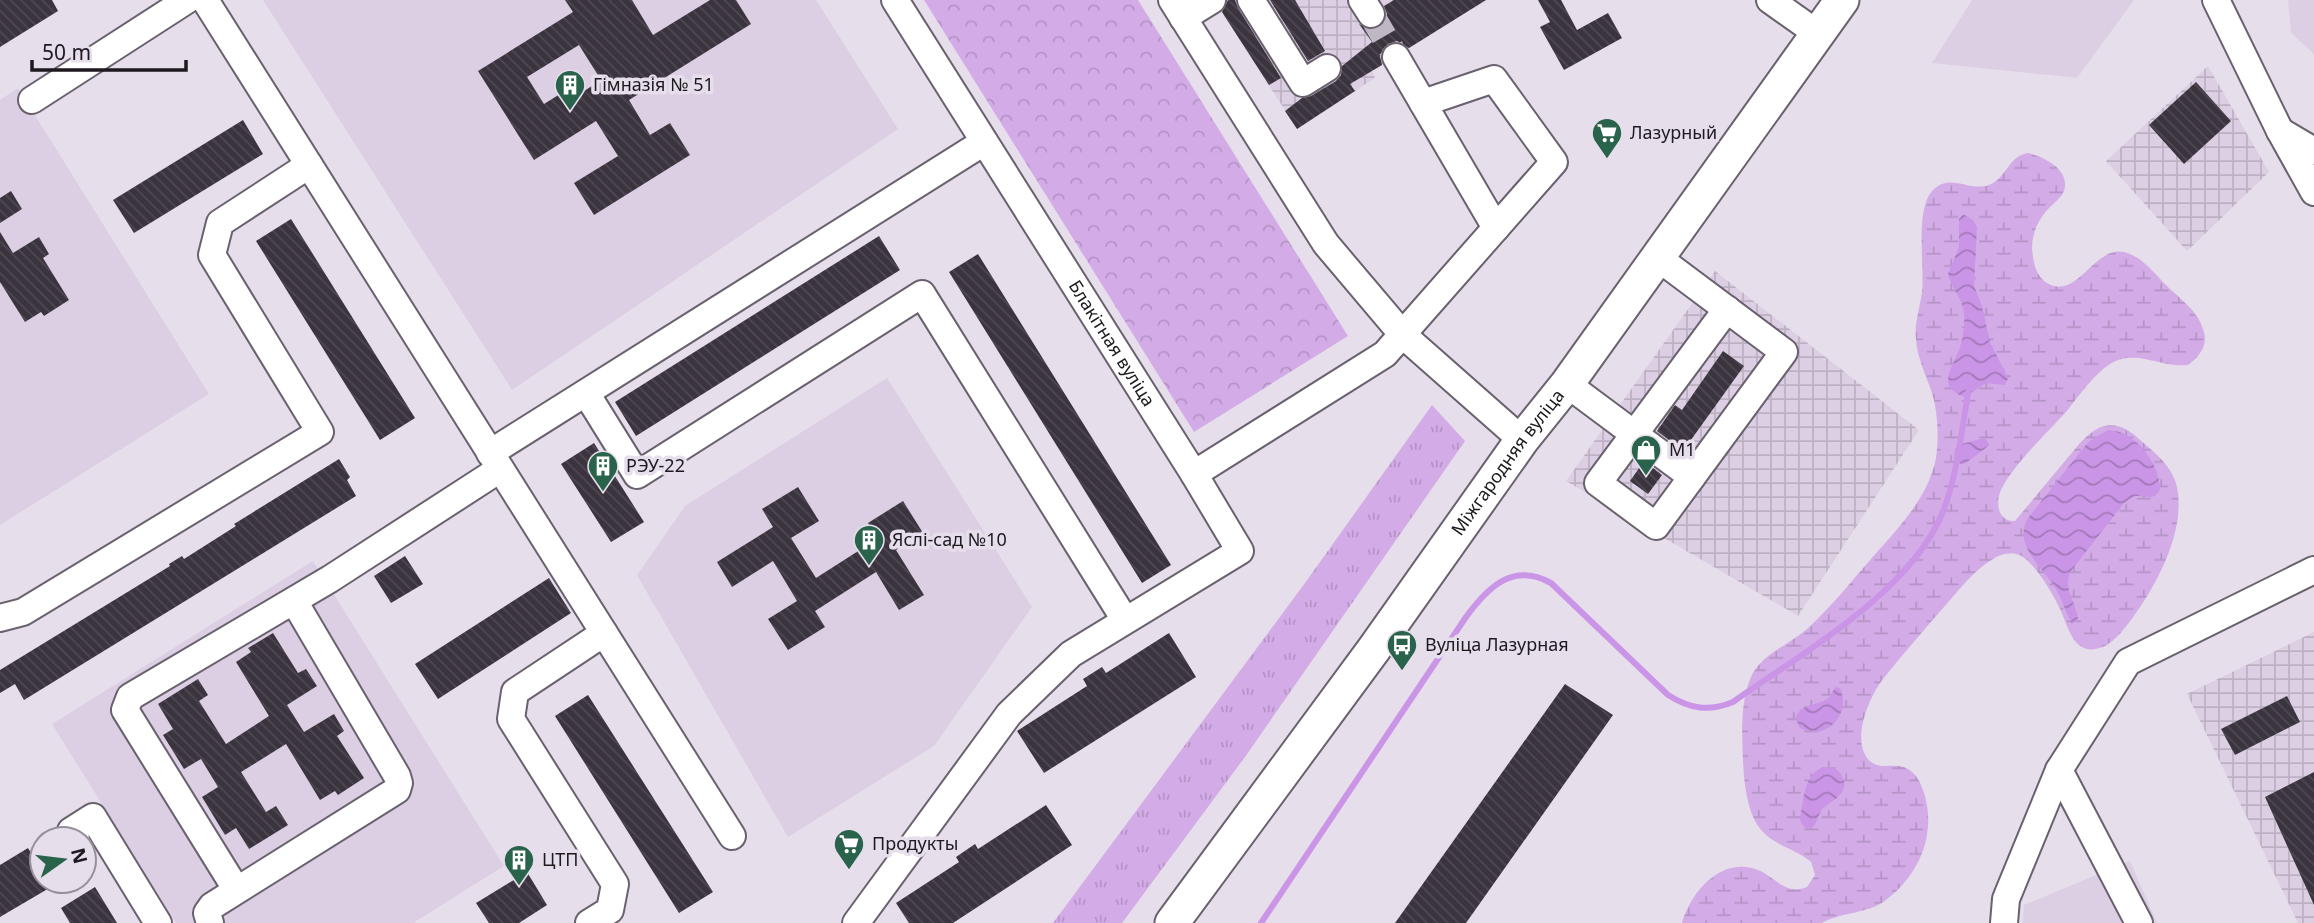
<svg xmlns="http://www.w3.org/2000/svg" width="2314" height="923" font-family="'Noto Sans',sans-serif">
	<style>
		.built { fill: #dccfe3 }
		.industrial { fill: url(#industrial-grid) }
		.grass { fill: url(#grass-tufts) }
		.forest { fill: url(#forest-crowns) }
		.wetland { fill: url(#wetland-marsh) }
		.water { fill: url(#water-waves) }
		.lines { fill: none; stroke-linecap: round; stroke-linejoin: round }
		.stream { stroke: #ca95e6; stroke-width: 6 }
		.building { fill: url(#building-back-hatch); fill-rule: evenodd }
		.minor-tunnel { stroke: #bfb7c3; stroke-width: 26; stroke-dasharray: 26 13; stroke-linecap: butt }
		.minor-casing { stroke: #69616d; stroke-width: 30 }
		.major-casing { stroke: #69616d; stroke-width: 37 }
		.minor { stroke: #fff; stroke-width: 26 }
		.major { stroke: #fff; stroke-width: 33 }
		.labels { text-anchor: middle; stroke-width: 7; stroke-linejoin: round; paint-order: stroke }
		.poi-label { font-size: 18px; fill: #1d191e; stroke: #e7deec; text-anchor: start }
		.street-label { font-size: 18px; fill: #1d191e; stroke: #e7deec }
	</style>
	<defs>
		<pattern id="industrial-grid" width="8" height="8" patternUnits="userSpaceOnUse" patternTransform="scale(1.75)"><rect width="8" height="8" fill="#dccfe3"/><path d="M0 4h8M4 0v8" fill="none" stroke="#bcb1c2"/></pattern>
		<pattern id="grass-tufts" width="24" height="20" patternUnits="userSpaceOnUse" patternTransform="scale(1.75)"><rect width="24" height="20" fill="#d3ace7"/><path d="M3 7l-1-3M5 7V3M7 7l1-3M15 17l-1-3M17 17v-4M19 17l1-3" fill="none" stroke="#b593c6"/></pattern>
		<pattern id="forest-crowns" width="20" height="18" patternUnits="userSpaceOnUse" patternTransform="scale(1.75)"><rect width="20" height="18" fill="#d3ace7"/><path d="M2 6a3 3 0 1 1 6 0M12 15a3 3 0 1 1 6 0" fill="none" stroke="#b593c6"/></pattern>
		<pattern id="wetland-marsh" width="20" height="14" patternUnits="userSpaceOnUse" patternTransform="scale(1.75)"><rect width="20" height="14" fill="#d3ace7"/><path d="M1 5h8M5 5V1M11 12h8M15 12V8" fill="none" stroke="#b593c6"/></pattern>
		<pattern id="water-waves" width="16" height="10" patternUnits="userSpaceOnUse" patternTransform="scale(1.75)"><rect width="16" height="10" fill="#ca95e6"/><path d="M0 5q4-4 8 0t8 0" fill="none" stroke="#a379ba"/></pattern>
		<pattern id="building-back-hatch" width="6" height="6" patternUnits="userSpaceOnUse" patternTransform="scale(1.75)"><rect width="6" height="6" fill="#3b343f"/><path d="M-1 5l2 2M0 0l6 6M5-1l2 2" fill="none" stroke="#4e4852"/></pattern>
	</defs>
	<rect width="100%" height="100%" fill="#e7deec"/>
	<path class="built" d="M263 0H816L898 129 512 390Z
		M1972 0H2134L2077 78 1932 63Z
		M2288 0H2314V54L2291 33Z
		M18 88 209 394 0 525V100Z
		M887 378 1032 607 934 746 788 837 637 575 685 506Z
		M313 561 504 866 413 923H176L52 724Z
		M2130 861 2157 923H2023L2024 905Z"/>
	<path class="industrial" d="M1214 0H1486L1372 71 1375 78 1297 129Z
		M2208 66 2269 172 2187 251 2106 161Z
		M1715 271 1919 430 1798 616 1566 481Z
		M2314 632V923H2298L2187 694Z"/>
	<path class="grass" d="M1432 405 1465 441 1245 757 1122 923H1053L1305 583Z"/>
	<path class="forest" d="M924 0H1138L1348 336 1194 432Z"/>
	<path class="wetland" d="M2028 153C2044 157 2071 170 2064 191 2061 198 2055 202 2050 207 2034 223 2028 244 2035 266 2037 274 2043 282 2051 285 2083 297 2097 235 2134 256 2146 262 2156 275 2166 285 2179 298 2198 311 2203 329 2209 345 2200 356 2188 365 2160 368 2136 348 2110 364 2093 375 2079 396 2066 412 2047 433 2013 465 2001 490 1995 503 1998 522 2015 521L2080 443C2086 437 2092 431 2101 427 2116 422 2128 429 2139 439 2153 451 2170 464 2176 483 2188 528 2157 585 2131 620 2124 629 2116 640 2105 646 2074 660 2069 628 2060 609 2054 595 2033 560 2019 555 2011 552 2000 554 1993 559 1974 570 1959 590 1944 607 1923 631 1903 654 1883 679 1869 697 1849 743 1871 762 1884 772 1900 758 1915 775 1919 779 1922 787 1924 793 1937 834 1919 875 1886 900 1868 914 1841 912 1822 923H1682C1691 891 1722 856 1758 870 1776 877 1785 896 1807 887L1815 875 1811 862C1796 849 1775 846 1762 831 1747 814 1744 783 1743 761 1742 734 1740 702 1751 677 1761 654 1789 645 1807 629 1830 608 1850 583 1871 559 1897 529 1928 499 1936 458 1939 437 1938 410 1931 390 1925 373 1917 357 1916 339 1914 323 1920 308 1922 292 1925 266 1914 207 1934 189 1951 173 1970 192 1989 185 2007 178 2008 156 2028 153Z"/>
	<path class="water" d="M1963 214 1973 220 1977 227 1974 286 1982 306 1990 342 2008 378 2005 385 1986 383 1965 397C1934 388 1954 365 1960 347 1963 337 1965 325 1964 314 1963 298 1951 289 1948 274L1959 247V219Z
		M2108 430C2134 430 2160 463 2160 489 2154 502 2146 495 2135 496L2124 503 2071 571C2062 589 2076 601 2078 619L2072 624C2066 613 2062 600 2056 589 2043 568 2012 544 2028 518L2084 447 2092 439Z
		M1985 438 1989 444C1985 451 1972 457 1965 464L1956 463 1954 454 1957 445Z
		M1835 687 1840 688C1852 714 1826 742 1800 728L1795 718 1800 710C1816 700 1827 707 1835 687Z
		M1823 767C1831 767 1839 768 1842 776 1852 796 1827 801 1821 811 1818 816 1817 822 1814 826L1807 829 1801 823 1800 818C1804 800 1803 775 1823 767Z"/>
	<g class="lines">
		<path class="stream" d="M1261 923 1466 617C1488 587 1513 562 1551 583L1668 695C1690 709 1709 712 1733 702 1801 654 1909 593 1942 514 1958 475 1961 430 1969 389"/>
	</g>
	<path class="building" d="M0 0H52L58 11 0 47Z
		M565 0H632L653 35 710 0H736L751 24 629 100 650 135 670 123 690 155 594 215 574 183 618 156 596 121 534 160 478 71 573 12ZM579 45 601 80 566 103 560 94 544 104 527 77Z
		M1228 0H1235L1238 8 1281 78 1269 85 1222 12Z
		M1270 0H1295L1325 51 1308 61Z
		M1394 0H1486L1409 48 1397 41 1388 44 1383 49 1380 56 1382 65 1350 84 1355 91 1297 129 1285 111 1302 98 1311 96 1336 81 1341 75 1342 66 1372 42 1359 24 1371 30 1380 27 1385 22 1387 14 1384 6Z
		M1538 0H1561L1577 30 1608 13 1622 38 1564 70 1540 27 1550 22Z
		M2196 82 2231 121 2184 164 2149 125Z
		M243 120 263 154 134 233 113 200Z
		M11 191 22 209 0 223V198Z
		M291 219 415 418 380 440 256 241Z
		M0 232 13 253 39 237 49 254 43 258 69 300 44 316 41 312 25 322 0 282Z
		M879 236 900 270 636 436 615 402Z
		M978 254 1171 565 1142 583 949 272Z
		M1723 351 1744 366 1683 451 1657 431 1675 405 1682 410Z
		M594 443 644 522 611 542 561 464Z
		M339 459 350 477 347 480 356 496 24 700 15 684 0 693V670L170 566 169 564 182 556 184 559 236 526 234 524Z
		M1644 461 1662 475 1648 494 1630 481Z
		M798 487 819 521 791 538 816 578 877 539 868 523 903 501 923 533 896 550 924 595 899 610 876 572 815 611 825 627 788 650 768 619 797 601 773 561 732 587 717 562 773 527 762 509Z
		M405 556 423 584 391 603 374 576Z
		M549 578 571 613 438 699 415 664Z
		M273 633 298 673 306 669 317 686 287 705 304 732 334 714 344 731 337 736 364 778 338 795 335 791 320 800 286 744 241 772 266 812 276 806 288 825 249 849 236 828 225 835 202 797 218 787 201 759 184 769 163 735 173 729 158 704 198 679 208 695 199 701 226 744 269 716 236 662 251 652 248 648Z
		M1169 633 1196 677 1044 773 1017 731 1087 686 1083 679 1102 667 1106 673Z
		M1565 684 1613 715 1466 923H1395Z
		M588 695 713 892 679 913 555 716Z
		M2287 696 2300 722 2235 755 2221 729Z
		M2314 772V905L2265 797Z
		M1046 805 1072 845 953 923H909L896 903 959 862 956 857 975 844 978 849Z
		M28 848 42 871V881H48L51 887 0 917V865Z
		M527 872 547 905 519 923H489L476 903Z
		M95 887 117 923H70L61 908Z"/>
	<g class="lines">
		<path class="minor-tunnel" d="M1371 14 1396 57"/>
		<g class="minor-casing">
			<g id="minor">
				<path d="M205 0 732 836"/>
				<path id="s1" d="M895 0 1194 474 1385 354 1554 162 1494 79 1423 103"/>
				<path d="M1172 0 1326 244 1403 335 1522 440"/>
				<path d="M1251 0 1303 83 1327 68"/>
				<path d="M1362 0 1371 14"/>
				<path d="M1770 0 1818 34"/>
				<path d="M2216 0 2280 131 2314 192"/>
				<path d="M1183 18 1212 0"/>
				<path d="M1396 57 1496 228"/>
				<path d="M32 100 187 0"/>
				<path d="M2280 131 2314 151"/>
				<path d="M1567 384 1692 477 1784 352 1657 257"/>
				<path d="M586 393 637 475 922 294 1125 620"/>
				<path d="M490 453 984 142"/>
				<path d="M1692 477 1656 526 1598 483 1727 309"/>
				<path d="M0 618 23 612 320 432 212 255 220 223 309 165"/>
				<path d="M2059 770 2139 923"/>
				<path d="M76 839 71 831 93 817 158 923"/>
				<path d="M236 889 125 710 130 697 330 579 500 469"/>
				<path d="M210 923 207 913 212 906 397 790 399 783 397 776 294 601"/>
				<path d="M589 923 610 910 615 884 511 719 515 692 604 633"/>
				<path d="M856 923 1009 714 1071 654 1240 551 1194 474"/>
				<path d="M2004 923 2006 899 2059 770 2128 662 2314 570"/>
			</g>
		</g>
		<g class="major-casing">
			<g id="major">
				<path id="s2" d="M1172 923 1374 649 1522 440 1567 384 1842 0"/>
			</g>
		</g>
		<use href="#minor" class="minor"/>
		<use href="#major" class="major"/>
	</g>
	<defs>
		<g id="building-pin" transform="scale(1.575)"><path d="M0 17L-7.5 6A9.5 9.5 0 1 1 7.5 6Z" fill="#2a634b" stroke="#e7deec"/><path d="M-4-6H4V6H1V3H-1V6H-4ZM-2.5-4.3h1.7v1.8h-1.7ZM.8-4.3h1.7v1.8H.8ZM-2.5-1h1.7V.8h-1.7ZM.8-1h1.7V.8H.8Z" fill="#fff"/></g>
		<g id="supermarket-pin" transform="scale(1.575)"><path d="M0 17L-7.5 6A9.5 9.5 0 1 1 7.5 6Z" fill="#2a634b" stroke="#e7deec"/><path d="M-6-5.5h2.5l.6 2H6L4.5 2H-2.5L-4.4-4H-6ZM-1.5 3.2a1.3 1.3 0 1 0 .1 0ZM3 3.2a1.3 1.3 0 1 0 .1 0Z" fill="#fff"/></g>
		<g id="shop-pin" transform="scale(1.575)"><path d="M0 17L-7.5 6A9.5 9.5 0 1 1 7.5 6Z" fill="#2a634b" stroke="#e7deec"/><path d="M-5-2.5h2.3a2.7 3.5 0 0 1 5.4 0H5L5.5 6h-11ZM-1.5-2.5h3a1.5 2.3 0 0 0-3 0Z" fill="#fff"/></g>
		<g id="bus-pin" transform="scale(1.575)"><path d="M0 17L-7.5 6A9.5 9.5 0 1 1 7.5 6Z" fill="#2a634b" stroke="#e7deec"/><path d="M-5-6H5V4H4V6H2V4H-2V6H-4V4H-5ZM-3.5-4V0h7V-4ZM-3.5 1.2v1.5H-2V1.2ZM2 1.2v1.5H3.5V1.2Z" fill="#fff"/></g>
	</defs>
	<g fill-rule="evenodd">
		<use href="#building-pin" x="570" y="85"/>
		<use href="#supermarket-pin" x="1607" y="133"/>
		<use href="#shop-pin" x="1646" y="450"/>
		<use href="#building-pin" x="603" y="466"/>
		<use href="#building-pin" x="869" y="540"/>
		<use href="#bus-pin" x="1402" y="645"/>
		<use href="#supermarket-pin" x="849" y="844"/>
		<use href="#building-pin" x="519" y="860"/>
	</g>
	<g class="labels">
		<g class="poi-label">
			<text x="593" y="91">Гімназія № 51</text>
			<text x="1630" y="139">Лазурный</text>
			<text x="1669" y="456">М1</text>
			<text x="626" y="472">РЭУ-22</text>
			<text x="892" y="546">Яслі-сад №10</text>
			<text x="1425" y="651">Вуліца Лазурная</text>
			<text x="872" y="850">Продукты</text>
			<text x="542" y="866">ЦТП</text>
		</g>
		<g class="street-label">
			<text dy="6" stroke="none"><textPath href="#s1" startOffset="406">Блакітная вуліца</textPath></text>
			<text dy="6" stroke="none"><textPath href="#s2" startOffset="570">Міжгародняя вуліца</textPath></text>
		</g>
	</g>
	<g transform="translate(63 860) rotate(76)"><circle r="33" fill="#e7deec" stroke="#968f9a" stroke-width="2"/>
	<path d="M0-5L12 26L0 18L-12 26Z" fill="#2a634b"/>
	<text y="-10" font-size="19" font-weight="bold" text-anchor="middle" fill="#1d191e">N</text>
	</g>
	<path d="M32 60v10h154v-10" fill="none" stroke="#1d191e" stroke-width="3.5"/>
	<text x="42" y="60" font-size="21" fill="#1d191e" stroke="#e7deec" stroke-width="5" paint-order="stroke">50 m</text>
</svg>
